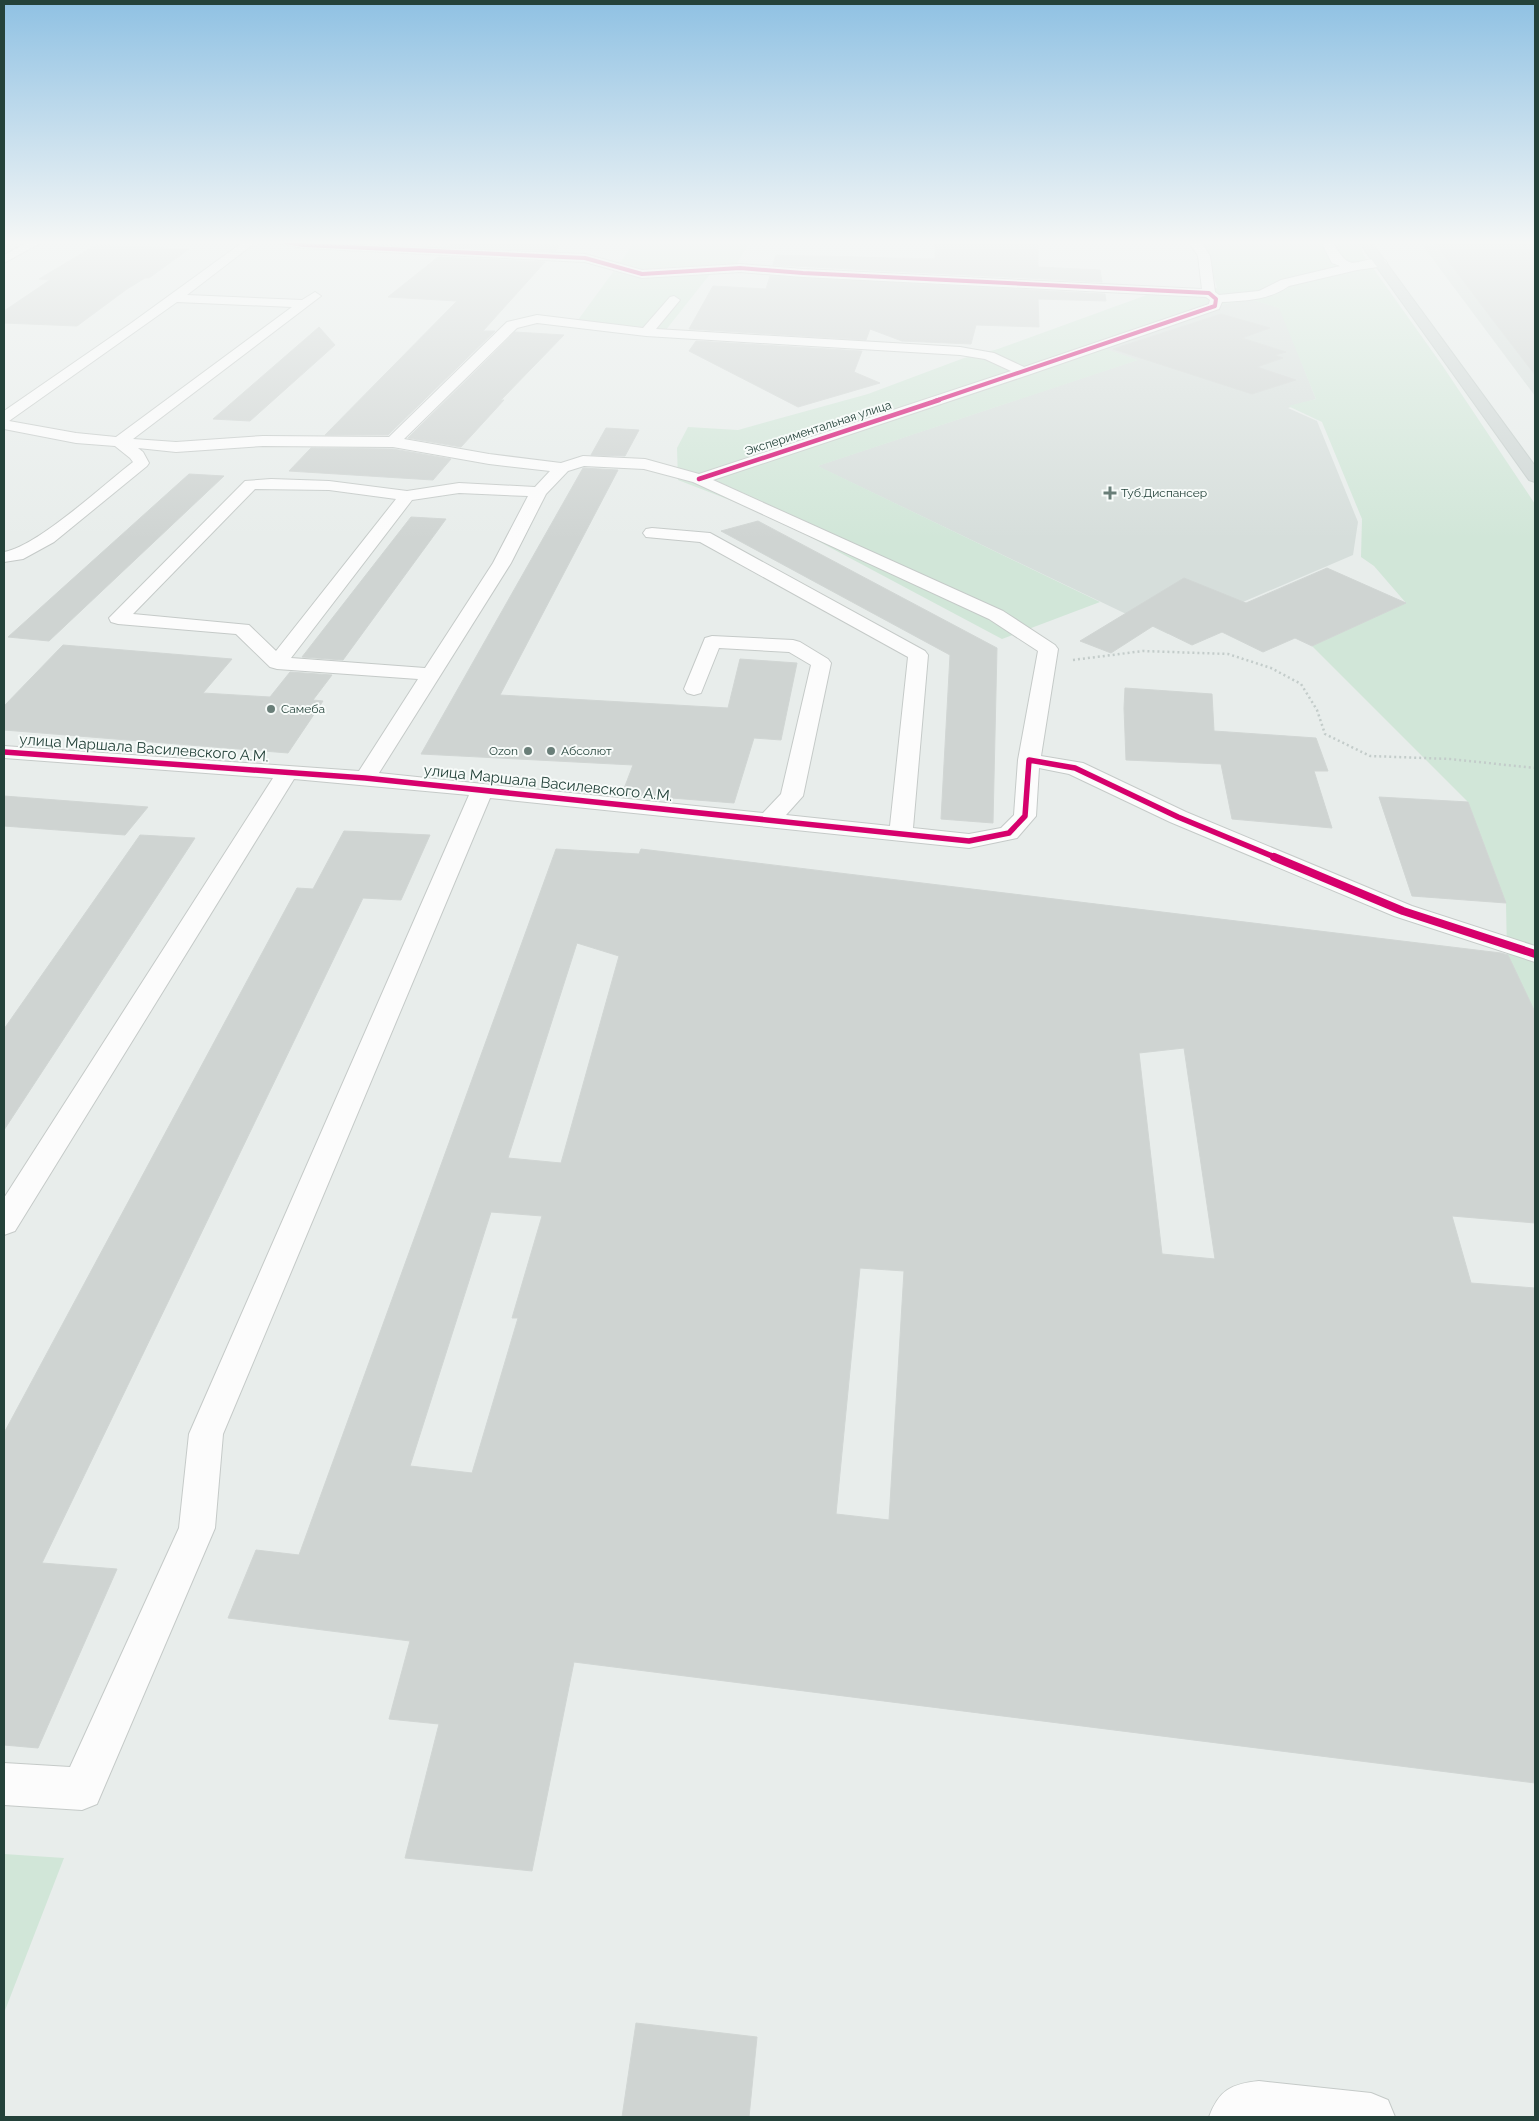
<svg xmlns="http://www.w3.org/2000/svg" width="1539" height="2121" font-family="Raleway,sans-serif">
	<style>
		.built { fill: #d6dedb }
		.green { fill: #d1e6d8 }
		.building { fill: #cfd4d2; stroke: #d1d6d4; fill-rule: evenodd }
		.lines { fill: none; stroke-linecap: round; stroke-linejoin: round }
		.minor-casing { stroke: #c5cac8; stroke-width: 2 }
		.major-casing { stroke: #c3ccc9; stroke-width: 2 }
		.path { stroke: #c3ccca; stroke-width: 2.5; stroke-dasharray: 2 3; stroke-linecap: butt }
		.minor { fill: #fcfcfc; fill-rule: evenodd }
		.major { fill: #cfd7d5; fill-rule: evenodd }
		.cycleway-far3-casing { stroke: #f7fbf9; stroke-width: 5 }
		.cycleway-far2-casing { stroke: #f7fbf9; stroke-width: 6 }
		.cycleway-far1-casing { stroke: #f7fbf9; stroke-width: 8 }
		.cycleway-casing { stroke: #f7fbf9; stroke-width: 11 }
		.cycleway-far3 { stroke: #d6006c; stroke-width: 4 }
		.cycleway-far2 { stroke: #d6006c; stroke-width: 4.5 }
		.cycleway-far1 { stroke: #d6006c; stroke-width: 5.5 }
		.cycleway { stroke: #d6006c; stroke-width: 8 }
		.poi-dot { fill: #697e78; stroke: #f7fbf9; stroke-width: 2 }
		.labels { text-anchor: middle; stroke-width: 4; stroke-linejoin: round; paint-order: stroke }
		.far-street-label { font-size: 12px; fill: #24423a; stroke: #f7fbf9 }
		.far-poi-label { font-size: 12px; fill: #24423a; stroke: #f7fbf9; text-anchor: start }
		.street-label { font-size: 15px; fill: #24423a; stroke: #f7fbf9 }
	</style>
	<rect width="100%" height="100%" fill="#e8edeb"/>
	<path class="built" d="M1420 242H1535V396Z
		M1250 299 1280 308 1316 399 1288 408 1317 421 1358 522 1353 555 1168 634 817 466 1137 360 1099 347 1215 306Z"/>
	<path class="green" d="M635 242H750L736 265 711 273 665 331 578 320Z
		M1204 242H1359L1363 254 1442 365 1535 504V1014L1507 954 1506 903 1468 802 1312 646 1406 603 1374 566 1361 557 1362 519 1322 422 1288 406 1316 399 1279 308 1250 299 1215 306 1100 347 1138 360 818 466 1100 602 1002 639 771 516 678 480 677 448 688 427 738 430 868 394 964 358 998 349 1155 292 1217 288Z
		M4 1854 64 1858 4 2013Z"/>
	<path class="building" d="M455 242 484 244 492 242 560 245 555 251 450 247Z
		M935 242H1038V267L1100 270 1102 282 773 265 776 255 935 259Z
		M1434 242H1535V375L1492 319Z
		M96 245 189 249 149 278H145L127 289 77 326 4 323V311L50 280 39 279Z
		M438 257 545 262 483 331H495L388 435H325L457 301 388 297Z
		M770 276 1105 294 1106 301 1038 299 1039 327 976 325 971 344 902 341 870 329 866 340 689 329 713 286 766 289Z
		M1221 314 1270 328 1242 338 1286 352 1275 355 1283 358 1257 367 1296 380 1252 394 1113 349Z
		M319 327 335 345 250 421 213 419Z
		M515 332 564 335 501 400H504L461 447 408 438Z
		M696 341 862 351 854 372 880 383 798 407 689 351Z
		M606 428 639 430 625 456 591 455Z
		M311 448 393 449 451 459 433 480 289 471Z
		M583 468 618 470 500 695 728 708 740 659 797 663 781 740 754 738 734 803 622 794 633 765 421 754Z
		M189 474 224 476 49 641 8 637Z
		M411 517 446 519 343 660 302 657Z
		M758 521 997 648 993 823 941 819 950 655 721 531Z
		M1327 568 1406 603 1312 646 1295 638 1263 652 1222 632 1192 645 1153 626 1111 653 1080 641 1184 578 1246 603Z
		M63 645 232 659 203 693 270 697 290 672 332 675 313 700 323 701 288 753 4 730V706Z
		M1125 688 1212 694 1214 731 1316 738 1328 771H1314L1332 828 1232 819 1221 764 1126 760 1124 708Z
		M4 796 148 807 125 835 4 826Z
		M1379 797 1468 802 1506 903 1412 896Z
		M344 831 430 835 401 900 363 898 42 1563 117 1569 38 1748 4 1745V1433L297 888 313 889Z
		M140 835 195 838 4 1130V1029Z
		M556 849 639 854 641 849 1501 953 1508 955 1535 1012V1223L1452 1216 1471 1283 1535 1288V1783L574 1662 532 1871 405 1858 439 1724 389 1719 410 1641 228 1618 256 1550 299 1555ZM577 943 619 956 561 1163 508 1158ZM1184 1048 1215 1259 1162 1254 1139 1053ZM491 1212 542 1216 512 1318H518L472 1473 410 1466ZM860 1268 904 1271 889 1520 836 1514Z
		M636 2023 757 2037 749 2117H622Z"/>
	<g class="lines">
		<g class="minor-casing">
			<path id="minor" d="M28 242H42L4 263V255Z
				M243 242H256L187 295 302 300 315 292 321 296 133 439 176 442 263 436 389 437 507 322 537 315 643 328 670 297 674 296 680 300 656 329 960 347 994 353 1024 367 1209 304 1210 300 1206 297 803 277 740 272 642 278 585 262 304 248 281 244 279 242 585 254 642 270 740 264 803 269 1202 289 1198 256 1189 242H1201L1210 256 1215 292 1219 295 1259 291 1281 280 1340 266 1332 263 1321 242H1333C1352 279 1357 254 1385 260L1387 263 1385 266 1357 270 1289 286C1269 300 1246 301 1222 302L1219 309 1028 375 713 480 1003 611 1055 645 1058 649 1041 756 1083 763 1186 812 1412 906 1535 946V962L1394 916 1170 822 1069 774 1039 768 1036 816 1017 838 969 848 490 798 223 1434 215 1528 97 1804 82 1810 4 1805V1763L70 1767 179 1528 189 1434 469 795 294 779 15 1231 4 1235V1198L273 778 4 758V746L359 771 418 679 277 669 270 667 236 634 118 624 111 622 109 618 245 481 271 479 329 481 407 491 459 483 535 487 550 471 489 464 393 447 263 446 176 452 138 448 143 452 149 463 147 466 54 542 23 559 4 562V552C38 546 103 485 133 462L130 458 115 446 76 443 4 429V411L130 324ZM177 302 292 307 116 437 76 433 9 421ZM537 323 646 336 960 355 985 359 1011 371 699 474 645 459 583 456 561 463 489 454 404 439 517 328ZM584 466 644 469 693 482 989 619 1038 651 1018 760 1014 815 1001 828 969 834 913 828 928 655 925 651 710 533 652 528 646 529 643 533 646 537 700 542 908 657 890 826 786 815 803 796 831 663 828 659 800 642 793 640 712 636 705 638 684 689 687 693 694 695 701 693 719 648 789 652 811 665 781 794 763 813 379 773 511 563 546 494 568 471ZM255 489 329 490 396 499 276 651 249 625 133 614ZM459 493 528 496 493 563 425 668 291 658 412 500Z
				M1259 2081 1371 2093 1388 2100 1395 2117H1209C1219 2090 1231 2084 1259 2081Z"/>
		</g>
		<g class="major-casing">
			<path id="major" d="M1359 242H1371L1535 466V482L1529 480Z"/>
		</g>
		<path class="path" d="M1073 660 1143 651 1228 654 1271 668 1301 684 1317 710 1325 734 1370 756 1450 759 1535 768"/>
		<use href="#minor" class="minor"/>
		<use href="#major" class="major"/>
		<g class="cycleway-far3-casing">
			<path id="cycleway-far3" d="M285 242 304 245 585 258 642 274 740 268 803 273 1209 293 1216 299 1215 306 935 401"/>
		</g>
		<g class="cycleway-far2-casing">
			<path id="cycleway-far2" d="M699 479 939 400"/>
		</g>
		<g class="cycleway-far1-casing">
			<path id="cycleway-far1" d="M4 752 365 778 969 841 1009 833 1025 816 1029 760 1075 768 1178 817 1277 858"/>
		</g>
		<g class="cycleway-casing">
			<path id="cycleway" d="M1274 857 1403 911 1535 954"/>
		</g>
		<use href="#cycleway-far3" class="cycleway-far3"/>
		<use href="#cycleway-far2" class="cycleway-far2"/>
		<use href="#cycleway-far1" class="cycleway-far1"/>
		<use href="#cycleway" class="cycleway"/>
	</g>
	<linearGradient id="sky" x2="0" y2="1"><stop stop-color="#8fc1e3"/><stop offset="0.45" stop-color="#f5f7f6"/><stop offset="1" stop-color="#f5f7f6" stop-opacity="0"/></linearGradient>
	<rect width="1539" height="539" fill="url(#sky)"/>
	<g class="poi-dot">
		<path d="M1107.5 485.5h5v5h5v5h-5v5h-5v-5h-5v-5h5z"/>
		<circle cx="271" cy="709" r="5"/>
		<circle cx="528" cy="751" r="5"/>
		<circle cx="551" cy="751" r="5"/>
	</g>
	<g class="labels">
		<g class="far-street-label">
			<text transform="translate(818 428) rotate(-18)" y="4">Экспериментальная улица</text>
		</g>
		<g class="far-poi-label">
			<text x="1121" y="497">Туб.Диспансер</text>
			<text x="281" y="713">Самеба</text>
			<text x="518" y="755" text-anchor="end">Ozon</text>
			<text x="561" y="755">Абсолют</text>
		</g>
		<g class="street-label">
			<text transform="translate(144 748) rotate(4)" y="5">улица Маршала Василевского А.М.</text>
			<text transform="translate(548 783) rotate(6)" y="5">улица Маршала Василевского А.М.</text>
		</g>
	</g>
	<rect width="1539" height="2121" fill="none" stroke="#24423a" stroke-width="10"/>
</svg>
